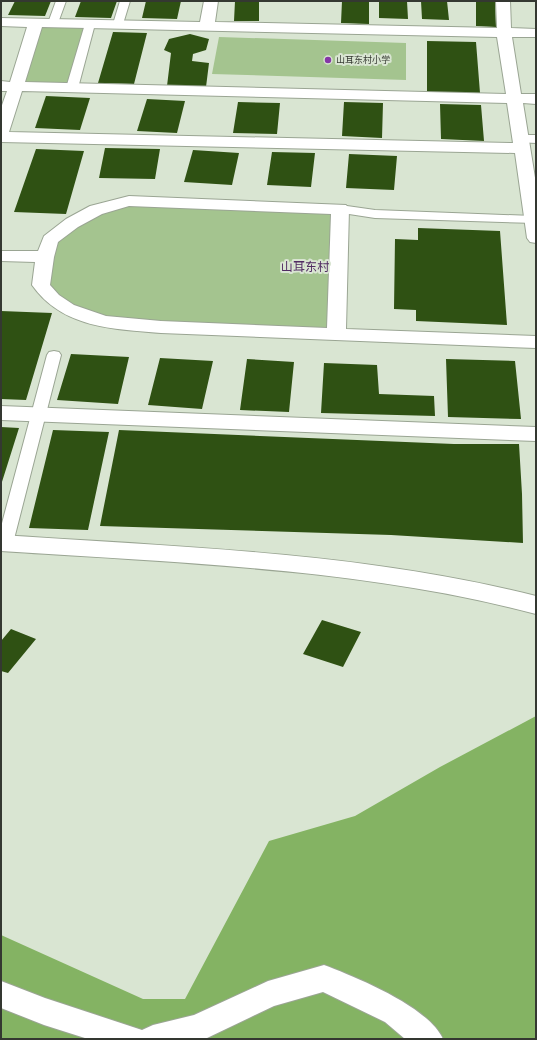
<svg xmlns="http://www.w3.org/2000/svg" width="537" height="1040" font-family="Roboto,'Noto Sans SC',sans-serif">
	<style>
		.green { fill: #a4c48f }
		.forest { fill: #84b363 }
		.building { fill: #2f5113 }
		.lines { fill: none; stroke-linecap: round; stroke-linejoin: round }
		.service-casing { stroke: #9aa593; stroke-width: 2 }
		.minor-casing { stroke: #9aa593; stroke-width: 2 }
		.service { fill: #fff; fill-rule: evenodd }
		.minor { fill: #fff; fill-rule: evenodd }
		.poi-dot { fill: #8537a7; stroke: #d9e5d2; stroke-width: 1.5 }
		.labels { text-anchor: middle; stroke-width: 4; stroke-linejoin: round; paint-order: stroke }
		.far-poi-label { font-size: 9px; fill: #343831; stroke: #d9e5d2; text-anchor: start }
		.quarter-label { font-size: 12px; fill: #502b62; stroke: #d9e5d2 }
	</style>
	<rect width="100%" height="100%" fill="#d9e5d2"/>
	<path class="green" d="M36 23 90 24 72 88 16 87Z
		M219 37 406 43V80L212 74Z
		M129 201 340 209 336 333 81 316 41 285 45 257 72 223Z"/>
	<path class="forest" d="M536 716V1039H1V935L143 999H185L269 841 355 816 440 767Z"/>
	<path class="building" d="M15 1H51L45 16 8 15Z
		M81 1H117L111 18 75 17Z
		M146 1H181L177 19 142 18Z
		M235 1H259V21H234Z
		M342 1H369V24L341 23Z
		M379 1H407L408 19 379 18Z
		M421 1H447L449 20 422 19Z
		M476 2H495L496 27 476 26Z
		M113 32 147 33 134 84 98 83Z
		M190 34 209 39 206 50 193 54 192 61 209 63 206 87 167 86 171 53 164 50 169 39Z
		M427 41 476 42 480 93 427 92Z
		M46 96 90 98 80 130 35 128Z
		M147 99 185 101 177 133 137 131Z
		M238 102 280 103 277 134 233 133Z
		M344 102 383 103 382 138 342 136Z
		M440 104 481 105 484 141 441 139Z
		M105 148 160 149 155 179 99 178Z
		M36 149 84 151 66 214 14 212Z
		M193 150 239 153 232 185 184 182Z
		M272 152 315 153 311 187 267 185Z
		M349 154 397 156 394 190 346 188Z
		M418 228 500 231 507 325 416 321V310L394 309 395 239 418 240Z
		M1 311 52 313 26 400 1 399Z
		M71 354 129 357 118 404 57 400Z
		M160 358 213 361 202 409 148 405Z
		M247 359 294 362 289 412 240 410Z
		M446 359 515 361 521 419 448 417Z
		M324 363 377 365 379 394 434 396 435 416 321 413Z
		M1 427 19 428 1 485Z
		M53 430 109 432 88 530 29 528Z
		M119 430 454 444H519L522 494 523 543 391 535 100 526Z
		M322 620 361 632 343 667 303 654Z
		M11 629 36 639 8 673 1 671V641Z"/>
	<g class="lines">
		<g class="service-casing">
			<path id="service" d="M56 1H66L58 23 53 26 48 23Z
				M120 1H130L123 24 118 27 113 24Z
				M90 21 95 24 78 88 76 90H68L66 88 85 24Z
				M521 135H536V143L517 142 515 139 517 136Z
				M340 205 375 210 533 216 536 217V223L375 218 336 212 334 209Z
				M54 351 59 352 61 355 13 543 11 547 1 548V527L47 355 49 352Z"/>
		</g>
		<g class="minor-casing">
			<path id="minor" d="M204 1H218L215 22 497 28 496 1H510L511 28 536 29V37H512L521 94H536V104L523 103 536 184V243L530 242 527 238 515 153 1 142V108L7 91H1V81L10 82 27 27 1 26V18L200 22ZM42 27 497 37 506 94 25 82ZM22 91 507 103 513 143 9 132Z
				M129 196 346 205 349 209 346 329 536 336V348L161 333C113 329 62 328 32 285L35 262 1 261V251H38L44 236 66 219 90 206ZM129 206 331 214 327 328 161 321 106 316 74 305 59 295 50 285 54 257 58 242 78 227 102 214Z
				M1 406 536 427V441L1 420Z
				M1 535C179 547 362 552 536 596V614C362 568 179 563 1 551Z
				M324 965C356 977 429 1007 443 1039H405L385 1022 323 992 274 1006 205 1039H88L44 1025 1 1008V981L45 998 142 1030 153 1025 194 1015 268 981Z"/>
		</g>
		<use href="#service" class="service"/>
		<use href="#minor" class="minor"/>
	</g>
	<circle class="poi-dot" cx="328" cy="60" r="4"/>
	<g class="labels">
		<g class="far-poi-label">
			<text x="336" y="63">山耳东村小学</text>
		</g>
		<g class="quarter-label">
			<text x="305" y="271">山耳东村</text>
		</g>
	</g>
	<rect width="537" height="1040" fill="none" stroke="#343831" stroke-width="4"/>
</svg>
